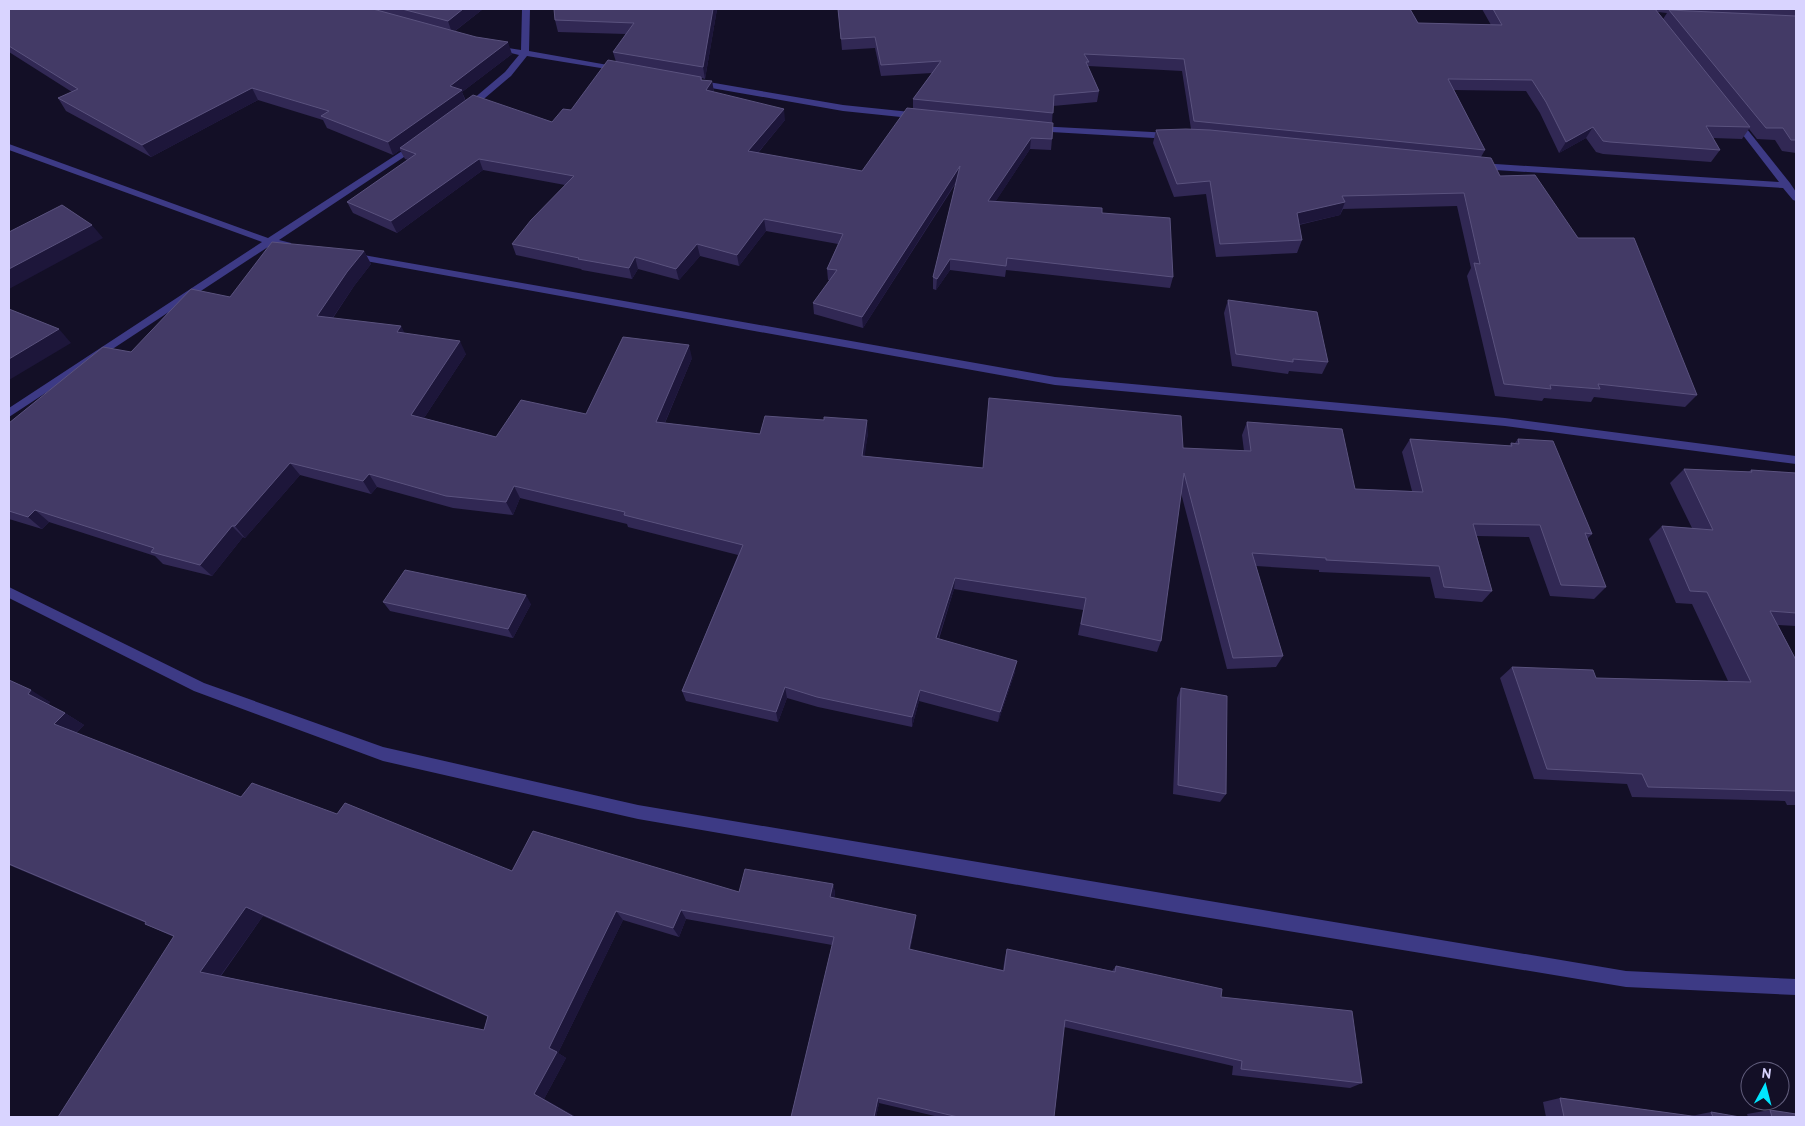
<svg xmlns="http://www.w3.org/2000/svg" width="1805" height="1126" font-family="Overpass,sans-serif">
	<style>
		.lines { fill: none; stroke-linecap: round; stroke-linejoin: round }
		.minor { fill: #3d3a85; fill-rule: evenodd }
		.tertiary { fill: #3d3a85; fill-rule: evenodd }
		.wall { fill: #312854; fill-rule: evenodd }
		.shaded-wall { fill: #1d163a }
		.building { fill: #433a66; stroke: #5a527e; fill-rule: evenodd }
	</style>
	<rect width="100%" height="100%" fill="#130f26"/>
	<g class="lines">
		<path class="minor" d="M522 9H530L529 51 619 67 623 69 619 71 527 56 511 76 472 109H466V105L505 72 519 55 491 48 495 46 521 50Z
			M697 80 843 105 920 113 924 116 920 119 843 111 694 85V81Z
			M1736 118 1739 119 1790 183 1796 192V201L1793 200 1783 188 1480 169 1475 166 1480 163 1779 182 1732 121Z
			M1037 126 1171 133 1175 136 1171 139 1034 131V127Z
			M416 142 419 143V147L279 240 291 243V247L271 245 9 417V408L262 242 9 150V144L268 238Z
			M352 253 1055 377 1505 418 1796 456V464L1505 426 1055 385 349 258V254Z"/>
		<path class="tertiary" d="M9 587 204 683 383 747 638 805 1626 971 1796 979V995L1626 987 1180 913 638 819 383 761 194 691 9 598Z"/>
	</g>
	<path class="wall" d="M9 9H483L455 31 512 54 462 92 466 101 552 122 571 110 616 62 613 52 626 34 558 32 555 20 554 9H717L705 79 702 78V80L712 81 714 92 785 120 758 153 862 171 913 109V99L932 73 881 76 875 48 842 50 838 9H1410L1418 23 1491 25 1482 9H1796V153L1782 151 1775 140 1757 139 1749 129 1742 139 1713 138 1720 150 1711 162 1603 154 1596 152 1586 138 1559 153 1540 113 1526 91 1454 90 1485 150 1481 157 1500 176 1578 238 1697 395 1685 407 1594 397 1591 402 1544 398 1542 401 1495 396 1467 276 1471 268 1457 206 1343 209 1340 215 1299 225 1302 240 1297 253 1216 257 1206 194 1174 197 1153 143 1156 130 1191 129 1182 71 1088 66V67L1099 91 1097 102 1053 106 1052 123V139L1051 150 1030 149 995 202 1102 213 1173 277 1170 288 1006 270 1005 277 950 270 936 290 933 289V277L956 183 863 328 814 314 813 303 830 280H828L827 269 838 244 766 231 739 266 700 256 679 280 638 269 632 279 582 270 581 269 516 255 512 244 565 185 483 170 397 233 353 213 347 202 408 160 405 159 400 150 393 155 327 128 323 120 258 100 151 157 66 111 58 98 72 92 9 52ZM1658 12 1667 13 1663 19Z
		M364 251 371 264 354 286 333 318 404 333 466 354 424 418 496 437 586 414 692 358 665 423 760 434 868 433 864 456 983 468 1183 448 1244 451 1242 435 1247 422 1355 489 1412 491 1402 452 1410 439 1509 446 1511 443H1515L1518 439 1592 534 1587 539 1606 587 1594 599 1550 596 1529 537 1477 536 1492 591 1482 602 1435 598 1430 577 1319 572V570L1256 566 1283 656 1276 667 1227 669 1181 493 1161 641 1157 652 1078 635 1083 610 954 589 939 639 1015 672 998 722 919 701 912 727 818 707 787 698 778 722 686 701 682 691 738 555 628 527 627 524 520 498 513 515 453 508 377 487 371 494 300 475 245 538 243 537 212 576 163 564 155 556 49 522 42 529 9 519V423L131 352 230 297Z
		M1228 300 1328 362 1322 374 1289 371 1288 374 1232 366 1224 313Z
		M1684 469 1748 472 1751 470 1796 473V626L1778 625 1796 660V805H1787L1785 801 1632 797 1627 784 1534 779 1500 678 1512 667 1596 678 1728 681 1692 604 1676 603 1649 539 1662 526 1692 528 1670 483Z
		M383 602 531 604 513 638 390 611Z
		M9 680 50 702 48 704 65 713 84 725 76 733 241 797 337 814 512 871 739 892 833 884 835 893 834 898 915 924 910 950 1003 970 1005 957 1007 949 1112 971 1116 966 1221 997 1362 1083 1350 1088 1232 1075 1233 1066 1064 1027 1054 1117H939L879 1103 876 1117H791L832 945 686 919 679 937 623 920 558 1053 566 1058 544 1099 576 1117H58L174 937 145 924 146 923 9 865ZM263 916 488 1017 484 1030 221 976Z
		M1181 688 1226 794 1220 802 1173 794 1177 698Z
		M1560 1098 1691 1116 1711 1112 1740 1117H1546L1543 1102Z
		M1770 1110 1796 1117H1748L1747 1114Z"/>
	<path class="shaded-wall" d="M463 9H483L452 33 448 21Z
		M713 9H717L705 79 703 67Z
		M508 42 512 54 462 92 466 103 400 148V150L393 155 388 142 450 86Z
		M712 81 714 92 706 90Z
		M252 88 258 100 151 157 142 145Z
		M784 109 785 120 750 162 748 151Z
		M1593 127 1586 138 1559 153 1566 142Z
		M1031 138 1030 149 988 213V201Z
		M479 159 483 170 397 233 391 221Z
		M960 166 959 177 863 328 862 317Z
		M1345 202 1340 215 1292 226 1297 213Z
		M764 219 766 231 739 266 737 255Z
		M92 225 103 238 9 289V269Z
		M697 244 700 256 679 280 676 269Z
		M364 251 371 264 354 286 325 329 317 316 347 272Z
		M635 257 638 269 632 279 629 268Z
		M950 259V270L936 290 937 279Z
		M401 326 408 339 397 332Z
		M59 329 71 343 9 380V359Z
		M460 341 466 354 418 427 411 415Z
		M689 345 692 358 660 434 656 422Z
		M867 420 868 433 863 468 862 456Z
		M290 463 300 475 245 538 235 526Z
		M369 474 377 487 371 494 363 481Z
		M514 486 520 498 513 515 506 502Z
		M35 510 49 522 42 529 28 517Z
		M232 526 243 537 212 576 200 565Z
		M955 578 954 589 935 649 936 638Z
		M526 595 531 604 513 638 508 629Z
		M1017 661 1015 672 998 722 1000 712Z
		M785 687 787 698 778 722 776 712Z
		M31 690 50 702 47 706 28 694Z
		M920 690 919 701 912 727V717Z
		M65 713 84 725 72 736 54 724Z
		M833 884 835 893 832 906 830 897Z
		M246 907 263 916 218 979 200 972Z
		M681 910 686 919 679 937 673 928Z
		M616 911 623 920 558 1053 566 1058 544 1099 576 1117H574L534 1094 549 1048Z
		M916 915 915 924 908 957 909 949Z
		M878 1098 879 1103 876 1117H874Z"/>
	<path class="building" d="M9 9H373L476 37 508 42 450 86 462 90 388 142 321 116 329 111 252 88 142 145 58 98 78 89 9 46Z
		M402 9H463L448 21Z
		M554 9H713L703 67 613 52 634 23 555 20Z
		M838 9H1410L1418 23 1502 25 1493 9H1655L1750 127 1706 126 1720 150 1610 142 1603 141 1593 127 1566 142 1546 102 1532 80 1448 79 1485 150 1194 121 1184 59 1084 54 1089 62H1086L1099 91 1054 95 1053 113 913 99 941 61 881 65 875 37 841 39Z
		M1669 10 1796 16V140H1791L1783 128H1766Z
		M608 60 701 77V80L712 81 706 90 784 109 748 151 862 171 907 108 1053 123 1052 139 1031 138 988 201 1102 208V213L1170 218 1173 277 1007 258 1006 266 950 259 937 279 933 277 960 166 862 317 813 303 837 270 827 269 843 234 764 219 737 255 697 244 676 269 635 257 629 268 578 259 579 258 512 244 531 220 574 176 479 159 391 221 347 202 416 154 400 148 473 95 552 122 563 109 571 110Z
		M1186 129 1210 130 1491 158 1500 176 1535 175 1578 238H1634L1697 395 1598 384 1600 389 1550 385 1551 389 1504 384 1474 263 1480 264 1464 193 1342 196 1345 202 1297 213 1302 240 1220 244 1210 181 1177 184 1156 130Z
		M62 205 92 225 9 269V232Z
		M272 242 364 251 347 272 317 316 401 326 397 332 460 341 411 415 496 437 521 400 586 414 623 337 689 345 656 422 760 434 765 416 824 420V417L867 420 862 456 983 468 989 398 1181 416 1183 448 1251 451 1247 422 1342 429 1355 489 1423 492 1410 439 1512 446 1511 443 1519 444 1518 439 1553 441 1592 534 1585 533 1606 587 1561 585 1540 525 1473 524 1492 591 1444 587 1439 566 1326 560V558L1252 553 1283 656 1233 658 1184 473 1161 641 1081 624 1086 598 955 578 936 638 1017 661 1000 712 920 690 912 717 817 697 785 687 776 712 682 691 743 545 624 515 625 512 514 486 506 502 446 496 369 474 363 481 290 463 235 526H232L200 565 151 552 154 548 35 510 28 517 9 511V423L103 347 131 352 191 289 230 297Z
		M1228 300 1317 312 1328 362 1293 359V362L1236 354Z
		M9 309 59 329 9 359Z
		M1684 469 1752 472 1751 470 1796 473V613L1770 611 1796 660V791L1648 787 1642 774 1547 769 1512 667 1593 670 1596 678 1751 682 1707 592 1690 591 1662 526 1713 530Z
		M405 570 526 595 508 629 383 602Z
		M9 680 31 690 28 694 65 713 54 724 241 797 252 783 337 814 345 803 512 871 533 831 739 892 745 869 833 884 830 897 916 915 909 949 1004 971 1007 949 1115 972 1116 966 1222 989 1221 997 1352 1011 1362 1083 1241 1069 1242 1061 1065 1020 1054 1117H958L878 1098 874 1117H791L834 937 681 910 673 928 616 911 549 1048 557 1052 534 1094 574 1117H58L174 936 145 924 146 922 9 864ZM246 907 488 1016 484 1030 200 972Z
		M1181 688 1227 696 1226 794 1178 785Z
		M1560 1098 1699 1117H1564Z
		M1770 1110 1796 1114V1117H1772Z
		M1711 1112 1740 1117H1713Z"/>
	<rect width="1805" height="1126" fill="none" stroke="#d9d4ff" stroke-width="20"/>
	<g transform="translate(1765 1086) rotate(7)"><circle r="24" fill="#130f26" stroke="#625e7d"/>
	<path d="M0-4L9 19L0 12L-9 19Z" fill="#00e5ff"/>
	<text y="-8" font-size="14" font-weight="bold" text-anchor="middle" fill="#d9d4ff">N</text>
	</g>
</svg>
